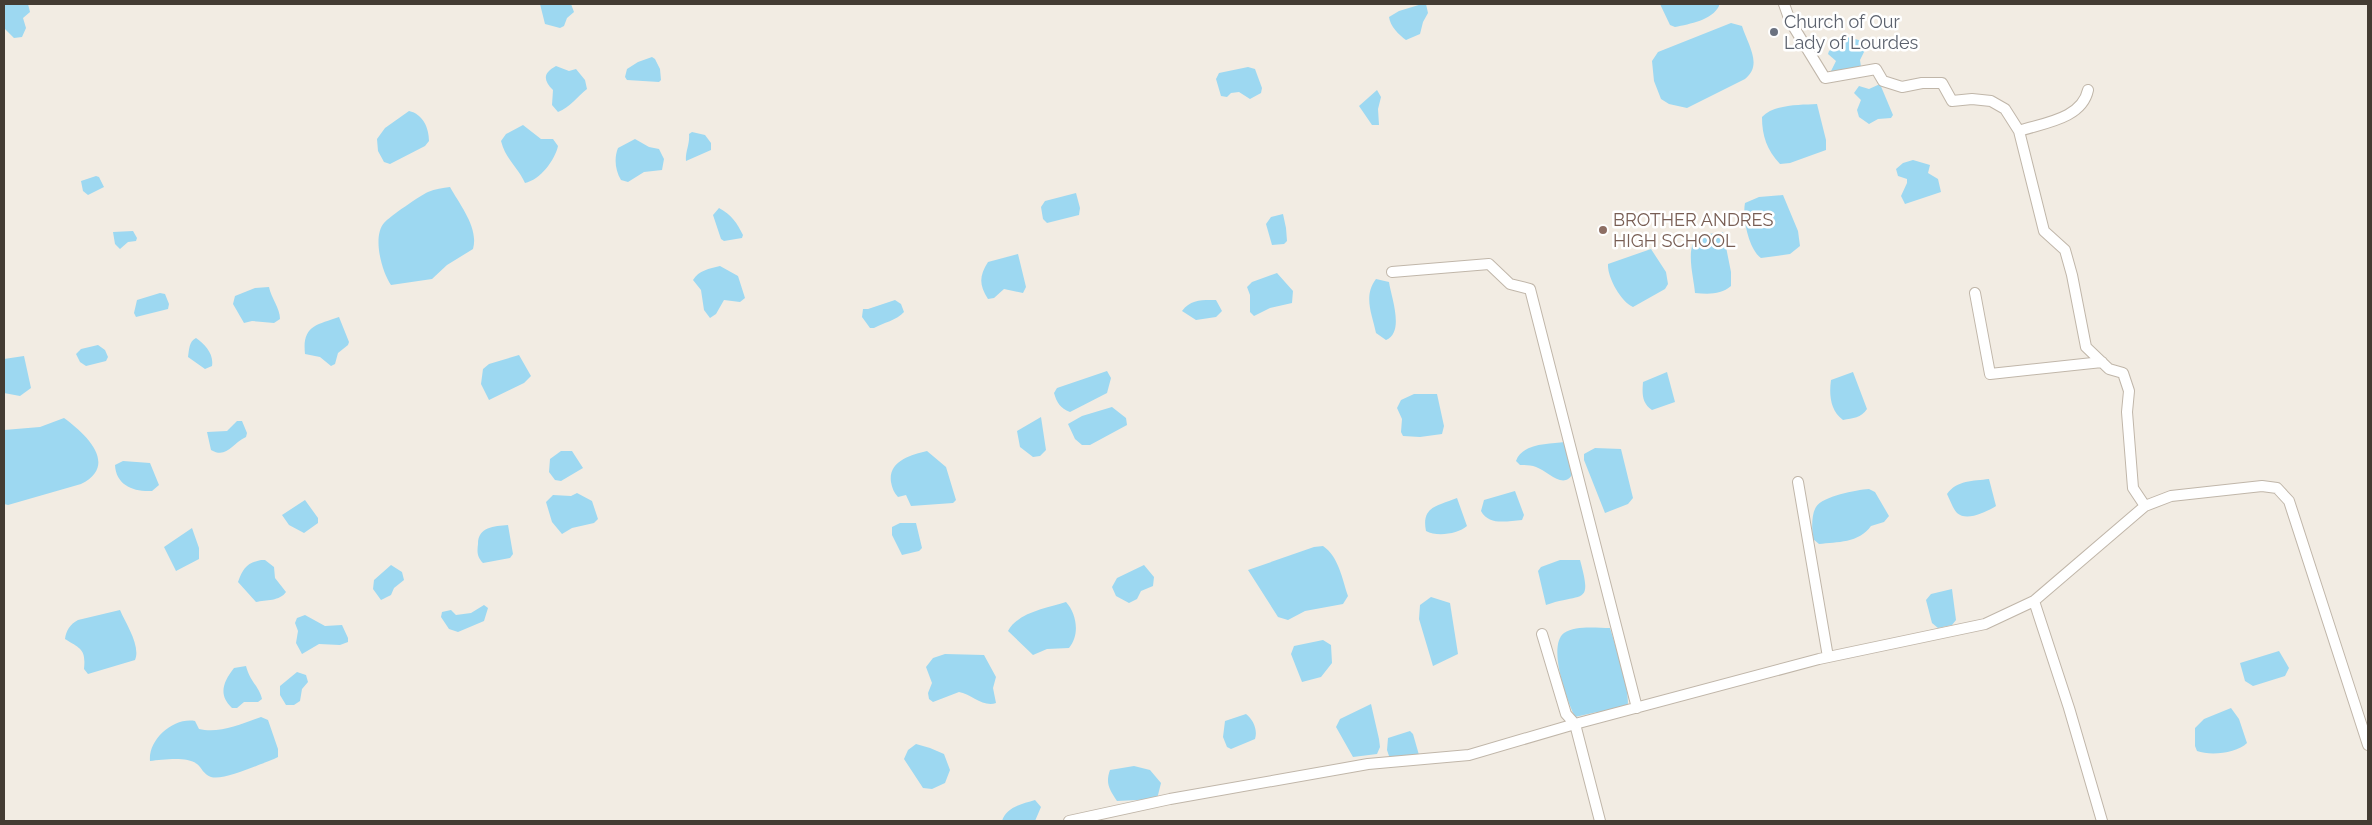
<svg xmlns="http://www.w3.org/2000/svg" width="2372" height="825" font-family="Raleway,sans-serif">
	<style>
		.water { fill: #9dd8f1 }
		.lines { fill: none; stroke-linecap: round; stroke-linejoin: round }
		.minor-casing { stroke: #c0b6a9; stroke-width: 12 }
		.minor { stroke: #fff; stroke-width: 10 }
		.worship-dot { fill: #6b7280; stroke: #fff; stroke-width: 2 }
		.education-dot { fill: #8d6e63; stroke: #fff; stroke-width: 2 }
		.labels { text-anchor: middle; stroke-width: 5; stroke-linejoin: round; paint-order: stroke }
		.worship-label { font-size: 18px; fill: #5b616d; stroke: #fff; text-anchor: start }
		.education-label { font-size: 18px; fill: #785e54; stroke: #fff; text-anchor: start }
	</style>
	<rect width="100%" height="100%" fill="#f2ece3"/>
	<path class="water" d="M4 4H28L30 12 23 18 26 28 22 37 14 38 4 28Z
		M540 4H571L574 12 567 18 564 26 560 28 545 24Z
		M1422 4H1426L1428 13 1423 22 1420 34 1406 40C1399 35 1390 26 1389 17L1399 11Z
		M1660 4H1719V6C1712 20 1690 24 1675 27L1670 25Z
		M1731 23 1742 26C1748 45 1763 65 1745 79L1687 108 1669 104 1661 99 1654 81 1652 61 1658 52Z
		M1848 37 1862 41 1865 50 1860 60 1861 67 1835 78 1831 71 1836 61 1828 54 1829 51C1839 46 1840 40 1848 37Z
		M652 57 655 59 660 69 661 80 659 82 627 80 625 77 627 69 638 62Z
		M556 66 569 71 576 69 585 80 587 89C577 97 570 107 558 112L552 105 553 90C543 80 543 73 556 66Z
		M1248 67 1255 69 1262 88 1261 93 1250 99 1239 92 1231 93 1227 97 1221 96 1216 79 1219 73Z
		M1880 84 1893 115 1891 118 1878 119 1869 124 1859 117 1857 110 1861 100 1854 93 1859 86 1869 89Z
		M1377 90 1381 97 1378 109 1379 125H1372L1359 106Z
		M1817 104 1826 140V150L1790 163 1780 164C1767 150 1762 136 1762 117 1774 104 1801 105 1817 104Z
		M409 111C423 114 429 128 429 141L425 146 390 164 384 162 378 151 377 139 385 128Z
		M523 125 541 139H553L558 146C555 160 540 180 525 183 517 166 506 160 501 141L506 134Z
		M692 132 705 135 711 143V150L686 161C685 152 690 144 689 134Z
		M635 139 649 147 659 149 664 159 662 170 644 172 628 182 621 180C615 170 614 158 618 148Z
		M1913 160 1930 165 1928 173 1938 179 1941 192 1905 204 1901 196 1907 183V179L1898 176 1896 169 1903 163Z
		M96 176 99 177 104 187 88 195 83 191 81 181Z
		M450 187C460 205 479 228 473 249L447 265 432 279 391 285C382 272 372 237 384 223 389 217 421 195 428 192 435 189 443 188 450 187Z
		M1076 193 1080 208 1079 215 1047 223 1043 219 1041 207 1045 201Z
		M1783 195 1798 231 1800 246 1790 254 1761 258C1749 250 1742 218 1745 203L1759 197Z
		M719 208C732 215 737 223 743 235L742 238 724 241 721 239 713 215Z
		M1283 214 1286 228 1287 241 1284 244 1272 245 1266 224 1271 217Z
		M133 231 137 238 136 241 128 242 120 249 115 244 113 232Z
		M1723 232 1731 272V286C1721 295 1708 294 1695 293 1694 278 1684 245 1699 237 1705 233 1715 234 1723 232Z
		M1651 249 1666 272 1668 284 1665 289 1633 307C1621 302 1607 277 1608 264Z
		M1018 254 1026 287 1023 293 1004 289 994 298 988 299C979 285 979 276 988 262Z
		M720 266 738 276 745 298 740 302 724 300 716 314 710 318 704 310 701 290 693 280C699 270 709 269 720 266Z
		M1277 273 1293 291 1292 303 1270 308 1254 316 1250 312V295L1247 287 1252 282Z
		M1376 279 1389 282C1391 297 1405 332 1386 340L1376 333C1372 314 1363 296 1376 279Z
		M269 287C271 298 280 308 280 319L274 323 252 321 244 323 233 304 235 296 255 288Z
		M160 293 165 294 169 304 168 309 136 317 134 313 137 300Z
		M895 300 901 304 904 312C897 320 883 323 874 328H870L862 317 863 309H868Z
		M1216 300 1222 311 1216 317 1196 320 1182 311C1191 299 1202 300 1216 300Z
		M339 317 349 342 348 345 338 353 335 364 331 366 320 357 305 354C302 326 316 325 339 317Z
		M196 338C205 344 214 354 212 366L205 369 188 357C189 350 189 341 196 338Z
		M98 345 105 350 108 357 106 361 86 366 80 362 76 354 81 349Z
		M519 355 531 376 524 383 489 400 481 384 483 369 489 364Z
		M24 356 31 388 20 396 4 393V359Z
		M1107 371 1111 378 1107 393 1070 412C1060 408 1057 403 1054 393L1057 388Z
		M1667 372 1675 402 1652 410C1642 403 1642 394 1643 382Z
		M1853 372 1867 409C1861 418 1853 418 1843 420 1830 411 1829 394 1831 380Z
		M1414 394H1437L1444 426 1442 434 1420 437 1403 436 1401 432 1402 419 1397 408 1401 400Z
		M1112 407 1126 418 1127 425 1090 445H1082L1075 439 1068 424 1082 416Z
		M1041 417 1046 450 1040 456 1033 457 1020 447 1017 431Z
		M64 418C86 434 119 465 81 484L8 505 4 504V430L40 427Z
		M237 421H242L247 433 246 437C231 444 227 459 211 450L207 432 227 431Z
		M1565 442 1573 473C1564 491 1548 471 1536 467 1531 465 1525 465 1520 465L1516 461C1522 443 1549 444 1565 442Z
		M1595 448 1621 449 1633 498 1628 504 1605 513 1584 460V454Z
		M561 451H572L583 468 561 481 555 480 549 472 550 459Z
		M927 451 946 467 956 500 953 503 911 506 906 495 898 497C894 493 892 488 891 482 888 461 911 455 927 451Z
		M123 461 150 463 159 485 152 491C133 492 116 485 115 465Z
		M1989 479 1996 506C1988 511 1967 522 1957 513 1953 509 1950 500 1947 494 1957 480 1973 481 1989 479Z
		M1869 489 1875 492 1889 516 1884 522 1871 526C1859 543 1837 542 1819 544L1813 539C1812 530 1811 515 1816 507 1823 496 1856 490 1869 489Z
		M1515 491 1524 515 1522 520C1507 521 1489 526 1481 511L1484 500Z
		M577 493 592 501 598 519 594 523 572 528 562 534 552 522 546 502 553 495 571 496Z
		M1457 498 1467 526C1458 534 1437 537 1426 531 1421 506 1438 506 1457 498Z
		M305 500 318 518V523L304 533 289 525 282 515Z
		M900 523H916L922 548 919 551 902 555 892 535V527Z
		M508 525 513 554 510 558 483 563C477 557 477 552 478 544 478 527 494 526 508 525Z
		M192 528 199 548V559L176 571 164 547Z
		M1323 546C1339 557 1342 579 1348 596L1343 604 1305 611 1288 620 1278 617 1248 570 1314 547Z
		M261 560H265L274 567 275 578 286 592C280 601 266 600 256 602L238 582C243 568 247 563 261 560Z
		M1560 560H1580C1593 607 1582 592 1546 605L1538 571 1541 567Z
		M391 565 402 572 404 580 394 588 391 595 381 600 373 589 374 580Z
		M1144 565 1154 577 1153 586 1141 591 1137 599 1129 603 1116 596 1112 587 1117 578Z
		M1952 589 1956 620 1952 625 1938 628 1932 623 1926 600 1931 594Z
		M1431 597 1450 603 1458 654 1433 666 1419 619 1420 605Z
		M1066 602C1077 614 1080 635 1069 648L1047 649 1033 655 1008 631C1018 612 1048 608 1066 602Z
		M484 605 488 608 484 621 458 632 449 629 441 617 442 612 451 610 456 615 471 613Z
		M120 610C126 624 141 646 135 660L88 674 84 669C86 649 81 649 65 639 66 631 70 624 78 620Z
		M305 615 325 626 342 625 348 638V642L340 645 319 644 302 654 296 643 298 631 295 623 297 618Z
		M1610 628C1615 645 1632 693 1627 709L1597 712 1575 717C1567 701 1547 646 1564 633 1576 625 1597 628 1610 628Z
		M1323 640 1331 645 1332 663 1321 677 1302 682 1291 654 1294 646Z
		M2279 651 2289 668 2285 676 2253 686 2245 681 2240 663Z
		M945 654 984 655 996 677 993 688 996 703C984 708 971 694 959 692L933 702 929 699 928 693 932 683 926 667 933 658Z
		M246 666C250 682 259 686 262 699L258 702H244L237 708H232C218 695 223 682 234 668Z
		M297 672 306 675 308 682 302 689 300 701 294 705H286L280 695V686Z
		M1371 704 1379 739 1380 747 1377 754 1353 757 1336 727 1340 719Z
		M2231 708 2239 719 2247 743C2237 753 2211 756 2197 751L2195 746V728L2204 719Z
		M1246 714C1253 719 1258 730 1255 739L1231 749 1227 747 1223 737 1225 721Z
		M261 717 268 720 278 749V757L274 759C260 764 224 781 211 777 203 774 202 768 197 764 186 756 163 760 150 761 148 739 174 717 195 721L199 729C219 734 242 724 261 717Z
		M1410 731 1413 734 1419 755 1390 759 1387 750 1388 738Z
		M916 744 930 748 944 754 950 770 945 783 932 789 923 788 904 759 908 750Z
		M1134 766 1150 770 1161 783 1157 799 1117 801C1110 790 1105 784 1110 770Z
		M1035 800 1041 807 1035 821H1002C1006 807 1022 804 1035 800Z"/>
	<g class="lines">
		<g class="minor-casing">
			<path id="minor" d="M1784 4 1790 21 1825 78 1876 69 1883 81 1902 87 1922 83H1942L1952 101 1972 99 1991 101 2005 109 2019 131 2044 231 2065 250 2072 275 2086 347 2109 369 2123 373 2129 391 2127 412 2133 488 2145 506
				M2019 131C2043 123 2082 119 2088 90
				M1392 272 1489 264 1510 284 1530 289 1637 708
				M1975 293 1990 374 2102 362
				M1798 482 1828 657
				M2034 601 2069 708 2102 821
				M1542 634 1566 714 1575 724 1600 821
				M1069 821 1170 799 1368 764 1469 755 1575 724 1819 659 1985 624 2034 601 2145 506 2171 496 2262 486 2277 488 2289 501 2368 745"/>
		</g>
		<use href="#minor" class="minor"/>
	</g>
	<circle class="worship-dot" cx="1774" cy="32" r="5"/>
	<circle class="education-dot" cx="1603" cy="230" r="5"/>
	<g class="labels">
		<g class="worship-label">
			<text x="1784" y="28">Church of Our<tspan x="1784" dy="21">Lady of Lourdes</tspan></text>
		</g>
		<g class="education-label">
			<text x="1613" y="226">BROTHER ANDRES<tspan x="1613" dy="21">HIGH SCHOOL</tspan></text>
		</g>
	</g>
	<rect width="2372" height="825" fill="none" stroke="#443c33" stroke-width="10"/>
</svg>
